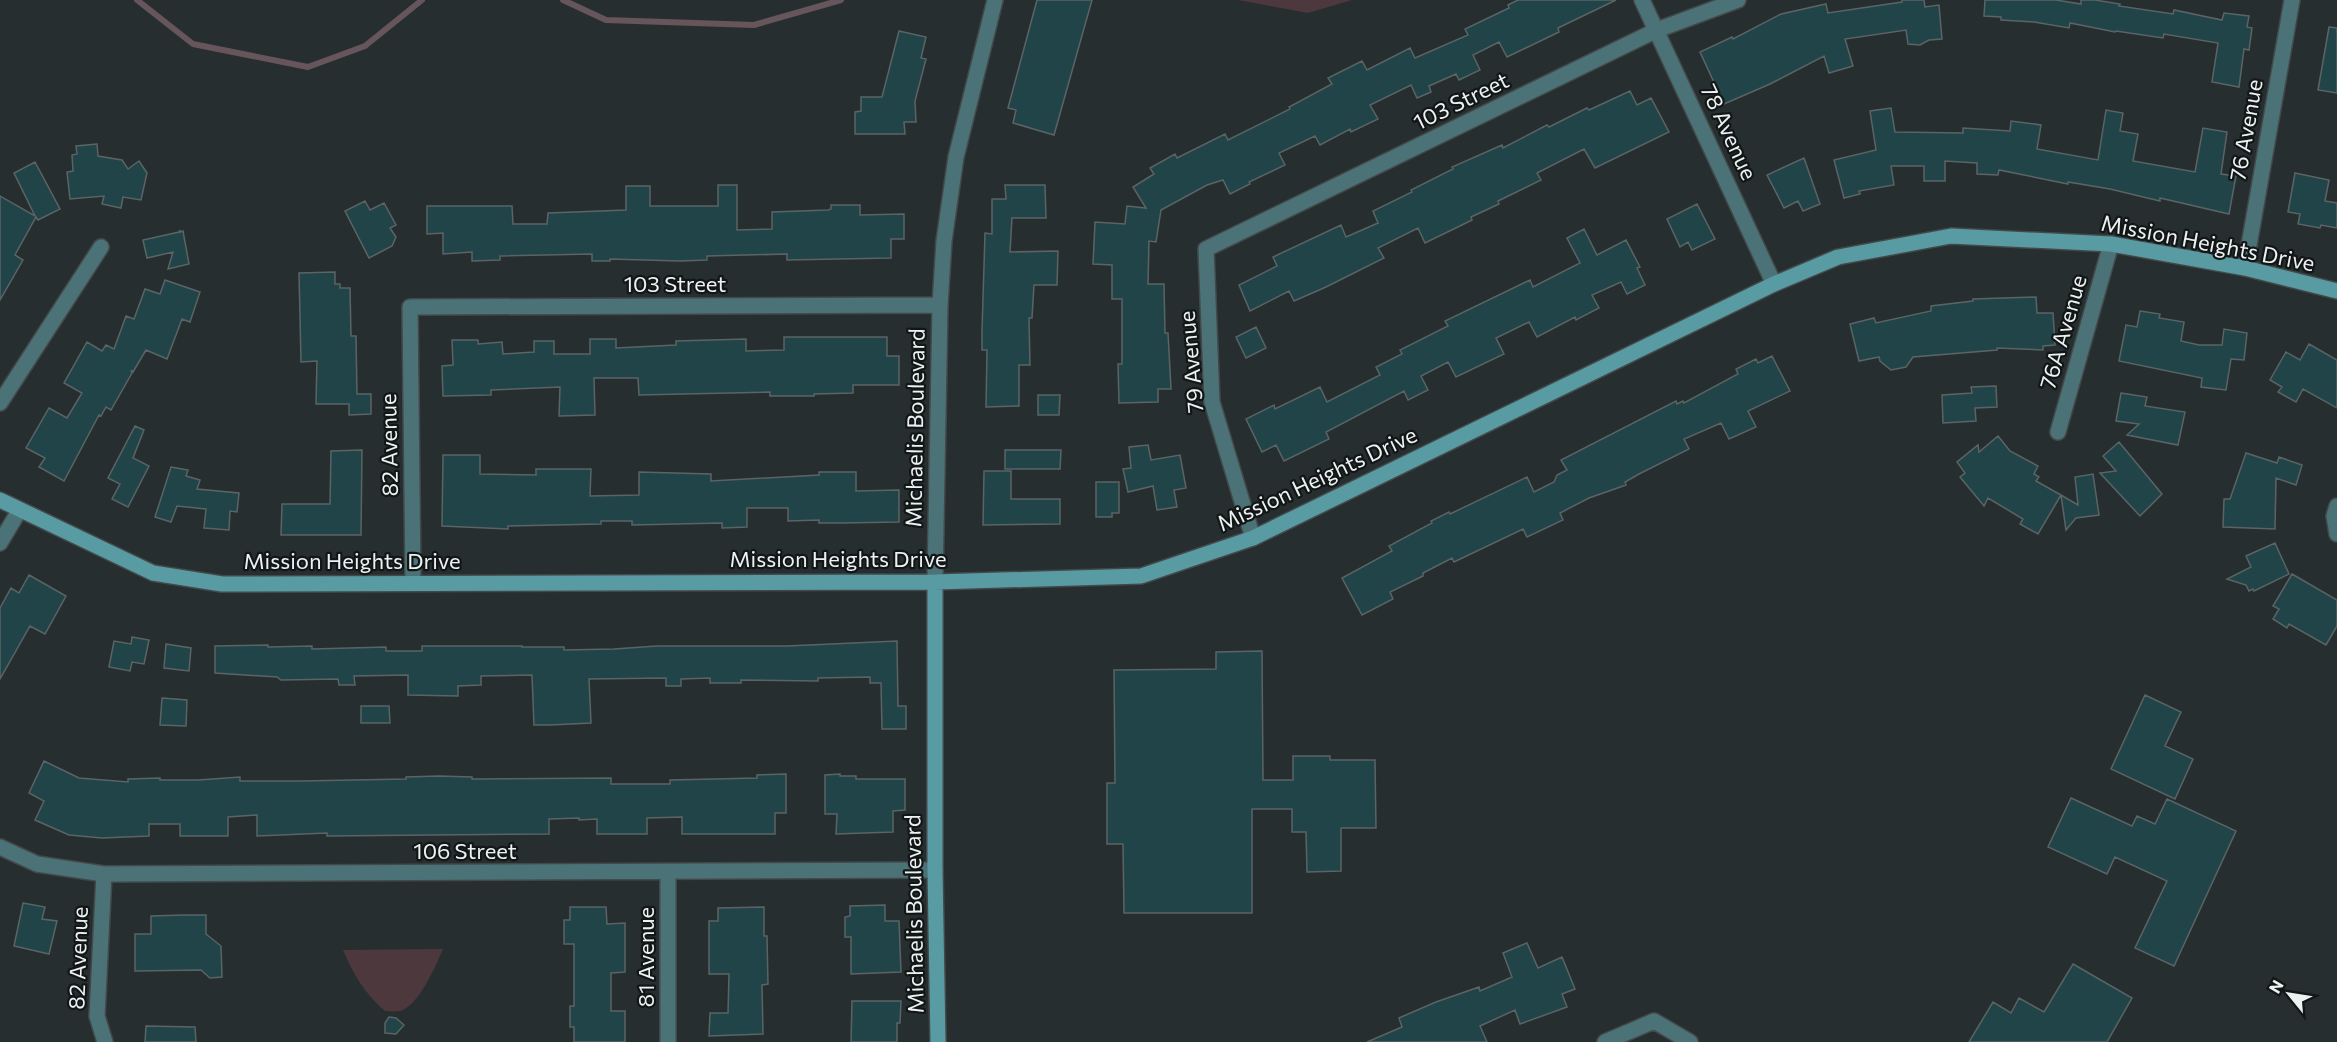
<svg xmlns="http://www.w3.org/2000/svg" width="2337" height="1042" font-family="Commissioner,sans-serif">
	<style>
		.green { fill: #4d383e }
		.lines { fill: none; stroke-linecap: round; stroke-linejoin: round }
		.stream { stroke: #66565c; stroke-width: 6 }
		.building { fill: #214448; stroke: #5b6465; stroke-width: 1.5 }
		.street-casing { stroke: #43494a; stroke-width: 18 }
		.secondary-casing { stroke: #43494a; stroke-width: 18 }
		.street { stroke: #4b7377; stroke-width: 15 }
		.secondary { stroke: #589ba2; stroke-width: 15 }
		.labels { text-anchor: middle; stroke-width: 4.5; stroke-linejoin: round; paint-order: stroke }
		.street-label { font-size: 22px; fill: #ecf1f1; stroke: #121616 }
	</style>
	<rect width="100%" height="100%" fill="#272e2f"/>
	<path class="green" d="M1238 0H1352L1308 13Z
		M443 949C436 965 419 1006 400 1011 395 1012 390 1011 385 1011 365 994 353 974 343 950Z"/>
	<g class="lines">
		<path class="stream" d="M137 0 193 44 308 67 365 46 422 0
			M563 0 606 20 754 25 841 0"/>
	</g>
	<path class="building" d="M1037 0H1092L1054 135 1013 123 1016 110 1008 108Z
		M1518 0H1616L1558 28 1559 32 1507 57 1499 42 1473 55 1480 70 1459 80 1456 74 1429 86 1431 92 1417 98 1411 85 1370 105 1378 119 1351 132 1350 129 1320 145 1315 136 1279 153 1285 165 1249 182 1250 184 1230 194 1223 180 1207 185 1161 210 1156 242 1149 241 1148 284H1164L1165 333H1168L1171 389H1158V402L1119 403 1118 364H1122V299H1112V265L1093 264 1095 222 1125 224 1127 206 1146 208 1133 187 1154 174 1150 168 1175 154 1177 158 1225 134 1228 140 1290 109 1289 107 1332 84 1328 78 1362 61 1367 70 1410 48 1415 58 1468 35 1465 29 1509 8 1508 5Z
		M1902 0H1924L1925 7 1939 5 1942 39 1929 40 1920 45 1908 44 1906 30 1845 39 1853 66 1829 73 1824 56 1770 84 1724 104 1700 52 1732 37 1733 39 1781 14 1826 4 1828 13 1902 2Z
		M1985 0H2056L2081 4V0H2095L2120 4 2119 6 2173 14 2174 10 2222 20 2224 13 2249 16 2247 27 2252 28 2249 50 2244 49 2239 87 2212 82 2218 43 2164 34 2163 38 2116 31 2115 32 2070 23 2069 28 2034 22 2001 20V17L1984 16Z
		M2329 27 2337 28V93L2318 90Z
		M899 31 926 37 921 58 926 59 915 101 916 122H904L905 134H855V112L861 111V97H882Z
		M1630 91 1637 105 1651 98 1669 132 1595 168 1584 149 1537 173 1541 180 1498 201 1499 204 1471 217 1472 220 1425 243 1418 228 1378 248 1384 258 1326 287 1294 301 1289 291 1250 311 1239 285 1277 266 1273 257 1341 225 1346 237 1378 223 1373 211 1412 192 1411 190 1453 169 1452 167 1502 145 1503 148 1547 125 1549 127 1587 108 1589 110Z
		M1891 108 1895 132 1963 133V128L2010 131 2011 121 2041 125 2037 149 2098 160 2106 110 2123 113 2120 131 2138 134 2133 161 2195 172 2203 128 2227 132 2221 174 2236 176 2229 214 2160 198V201L2110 189 2068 182V184L1999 170 1998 175 1977 174V163L1945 161V181H1924V166H1891L1894 185 1859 191 1860 194 1844 198 1834 160 1876 150 1870 111Z
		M97 144 98 156 122 160 128 169 139 161 147 173 141 200 123 197 121 208 102 204 104 196 70 199 67 172 73 171 72 155 77 154 76 146Z
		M1804 158 1820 204 1803 211 1798 201 1784 208 1767 175Z
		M35 162 60 209 38 220 36 217 15 255 23 260 0 300V196L35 216 14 173Z
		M2295 173 2329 180 2325 201 2337 203V228L2321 225 2320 228 2298 224 2300 214 2288 212Z
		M718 185H737V230L772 229V212L828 210 831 209V205H860V215L904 214V239H891V258L787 260V254L707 256V260L680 261 610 259V261H592V254L500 256V260L472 261V252L443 254V233L427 234V206H512L513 224H547L548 213 626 210V186H650V206H718Z
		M1005 185H1045L1046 218H1012L1010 252 1058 251 1057 285H1034L1032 318H1029L1030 365H1019V406L986 407 987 350H982V331L985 233 992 234V199H1006Z
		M365 201 370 210 384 203 396 225 390 228 396 237 392 246 369 258 345 211Z
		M1697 204 1715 239 1692 250 1688 242 1680 247 1667 219Z
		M1584 229 1597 255 1626 240 1640 267 1637 268 1645 285 1627 294 1621 282 1592 295 1599 308 1576 320 1575 317 1537 337 1529 322 1496 338 1504 354 1456 377 1448 362 1421 376 1428 390 1408 400 1404 391 1326 432 1329 439 1284 461 1276 445 1262 452 1246 419 1274 405 1275 409 1320 387 1327 402 1380 375 1376 367 1402 354 1400 350 1448 326 1445 321 1530 280 1533 287 1580 263 1567 238Z
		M180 230V232L183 231 189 264 168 269 173 252 147 258 143 240 179 232Z
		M335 272V284H340V288H350L351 336H356L357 394H371V414L349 415V404H316L317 361 301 362 299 273Z
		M165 280 200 292 190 322 182 319 167 359 146 350 133 372 131 370 132 373 111 410 106 407 101 416 99 415 64 481 39 467 45 458 26 448 49 408 67 418 82 393 64 383 87 342 102 351 106 345 114 349 126 316 134 319 145 289 160 294Z
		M2036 297 2037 313H2053L2055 345 2043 346V350L1997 348V350L1913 357 1906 367 1891 370 1880 361 1879 357 1859 361 1850 324 1874 318 1876 323 1931 311V306L1973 301V299Z
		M2140 311 2160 314 2159 318 2184 322 2181 341 2199 345H2222L2224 329 2247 333 2244 360 2231 359 2226 390 2201 387 2202 378 2119 361 2126 325 2137 327Z
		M1256 327 1266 348 1246 358 1236 337Z
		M784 337H887V356H899V385H853V393L814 394V396H770V392L639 395 638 378H594L595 415 559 416 560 387 491 390V395L443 396 442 366 453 365 452 340H478V344L502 342 503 354 534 352V341H554V354H590V339H616V348L676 345V341L746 339V351L784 350Z
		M2309 344 2337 360V408L2303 389 2296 402 2278 392 2282 387 2270 380 2286 352 2300 360Z
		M1772 356 1790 391 1748 411 1756 427 1729 439 1721 423 1684 439 1689 449 1639 474 1625 482 1626 485 1589 498 1560 513 1563 520 1527 537 1523 529 1454 562 1452 558 1423 573V576L1390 592 1393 599 1362 615 1342 578 1392 551 1389 546 1432 523 1431 521 1449 512 1450 514 1527 477 1534 492 1554 482 1557 475 1567 470 1561 460 1676 401 1677 404 1683 401 1684 403 1738 374 1736 369 1756 359 1758 363Z
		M1996 386 1997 407 1975 408 1976 421 1943 423 1942 395 1972 393 1971 387Z
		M2121 393 2147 397 2145 406 2185 412 2178 445 2127 435 2139 424 2116 421Z
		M1038 395H1060L1059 415H1038Z
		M135 426 144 430 133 458 149 466 128 507 112 499 120 484 108 478Z
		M1998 436 2010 451 2038 466 2034 474 2039 477 2036 481 2061 495 2038 534 2020 524 2023 519 1988 498 1984 506 1960 477 1965 473 1957 462 1978 445 1979 452Z
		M2119 442 2162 494 2140 516 2100 473 2116 471 2103 456Z
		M1148 445 1151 460 1180 455 1186 488 1174 490 1177 507 1157 510 1153 486 1128 492 1123 469 1131 468 1129 447Z
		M362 450 361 535H281L282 504H330L331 451Z
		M1005 450H1061L1060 469H1005Z
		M2246 453 2277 463 2279 457 2302 465 2296 485 2276 478 2275 529 2223 527 2224 499H2230Z
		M443 455H480V474L536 475V469H591L590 496 639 495V472L711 474V481L819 475V472H856V491L899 490V522L841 523H819V520L788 521V508H747V527L722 528V523L632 525V521H601V524L508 526V529L442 526Z
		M171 467 188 470 186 476 200 480 197 489 239 493 237 512 230 511 229 530 204 528 206 509 177 506 171 522 155 517Z
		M984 471H1011V499H1060V524L983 525Z
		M2093 474 2099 515 2076 518 2066 530 2061 495 2078 505 2075 477Z
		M1096 482H1119V513H1112V517H1096Z
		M2275 543 2289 574 2254 591 2253 589 2249 591 2246 585 2227 579 2251 567 2246 556Z
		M2292 574 2337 600V626L2326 645 2289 624 2287 628 2273 619 2279 609 2273 606Z
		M29 575 66 596 45 634 30 626 0 679V608L11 588 19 593Z
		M132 637 149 640 144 664 132 662 130 671 109 667 114 641 131 644Z
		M897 641 898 706H906V729H882L881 683H870V677L818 678V681L741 680V683H710V678L681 679V686H666V678L589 679 591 723 550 725H534L532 675 481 676V685L458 686V696L408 695V675L354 676 355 685H339L338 679 281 680 277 677 215 673V646L268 645V647L312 646V649L386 647V651H422V646H522V647H564V650L614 649 657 646H787Z
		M166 644 191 648 189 671 164 668Z
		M1262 651 1263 780H1293V756H1330V760H1375L1376 828H1341V871L1307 872 1306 832H1292V809H1252V913H1124L1123 844H1107V783H1115L1114 670 1216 669V652Z
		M2145 695 2181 712 2165 746 2193 759 2175 799 2111 769Z
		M162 698 187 700 186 726 160 725Z
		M361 706H389L390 723H361Z
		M44 761 79 778 128 782V779L160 778V780H198L240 777V781H301L406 779V777L439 776 472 777V779L611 778V784H670V780L757 778V775L786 774V813H775V834H682V817L647 818V834H597V819L579 820V818L549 819V834L327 836V833L257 836V815L228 817V836H180V824H149V836L102 838 69 835 35 820 44 801 29 793Z
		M840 774V776H856V779H905V810L893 811V832L836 834 837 814H825V775Z
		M2071 798 2132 826 2137 816 2155 824 2167 799 2236 831 2174 966 2135 948 2167 881 2115 857 2107 874 2048 847Z
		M23 903 45 907 42 919 57 921 49 954 14 946Z
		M885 905V921H899L901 972 851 974V937H845V917L850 916V906Z
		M570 907H606L607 924 625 923V972L611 973V1011H625V1042H574V1027H570V1006H574V944H564V920H570Z
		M764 907V936H767L768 984 762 985 763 1034 709 1036 710 1013H728L729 974H709V921H718V908Z
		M184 915H206V934L221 946 222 977 210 978 201 970 135 971V934H151V916Z
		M1527 943 1538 968 1562 957 1575 989 1562 994 1567 1007 1520 1024 1515 1010 1480 1026 1487 1042H1367L1402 1027 1399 1018 1436 1002 1479 987 1480 991 1512 977 1503 953Z
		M2073 964 2132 998 2107 1042H1969L1993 1002 2011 1013 2019 998 2044 1012Z
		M852 1001H901L900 1023H897V1042H851Z
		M389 1017 396 1018 404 1025 396 1034 385 1033V1023Z
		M146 1026 195 1027 196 1042H145Z"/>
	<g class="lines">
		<g class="street-casing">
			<path id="street" d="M1642 0 1774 284
				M2245 268 2292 0
				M0 403 101 247
				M2058 432 2111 244
				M2337 506 2334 516 2337 534
				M1253 538 1212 402 1206 249 1657 30 1738 0
				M0 543 19 511
				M935 582 940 305 944 241 956 157 995 0
				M413 583 410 307 940 305
				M0 847 37 864 104 874 935 870
				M668 873V1042
				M104 874 97 1016 105 1042
				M1605 1042 1654 1021 1690 1042"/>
		</g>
		<g class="secondary-casing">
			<path id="secondary" d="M0 500 153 573 222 584 935 582 1141 576 1253 538 1774 284 1838 257 1951 236 2111 244 2245 268 2337 291
				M935 582V870L938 1042"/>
		</g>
		<use href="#street" class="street"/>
		<use href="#secondary" class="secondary"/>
	</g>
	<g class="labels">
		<g class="street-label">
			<text transform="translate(1461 101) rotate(-26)" y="8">103 Street</text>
			<text transform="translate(2246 130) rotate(-80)" y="8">76 Avenue</text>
			<text transform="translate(1729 132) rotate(65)" y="8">78 Avenue</text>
			<text transform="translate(2208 243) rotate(11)" y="8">Mission Heights Drive</text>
			<text x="675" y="292">103 Street</text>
			<text transform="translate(2063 332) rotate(-74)" y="8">76A Avenue</text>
			<text transform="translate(1191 362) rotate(-95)" y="8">79 Avenue</text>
			<text transform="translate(915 428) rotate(-89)" y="8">Michaelis Boulevard</text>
			<text transform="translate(389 445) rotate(-91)" y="8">82 Avenue</text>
			<text transform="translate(1317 479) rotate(-25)" y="8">Mission Heights Drive</text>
			<text x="838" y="567">Mission Heights Drive</text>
			<text x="352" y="569">Mission Heights Drive</text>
			<text x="465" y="859">106 Street</text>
			<text transform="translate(914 914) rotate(-91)" y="8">Michaelis Boulevard</text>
			<text transform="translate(646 957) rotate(-90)" y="8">81 Avenue</text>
			<text transform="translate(78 958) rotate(-88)" y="8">82 Avenue</text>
		</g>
	</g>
	<g transform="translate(2289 994) rotate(300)" stroke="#121616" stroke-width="4.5" paint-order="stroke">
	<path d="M0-4.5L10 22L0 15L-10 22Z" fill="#ecf1f1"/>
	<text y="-9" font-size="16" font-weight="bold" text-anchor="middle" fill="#ecf1f1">N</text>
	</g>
</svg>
